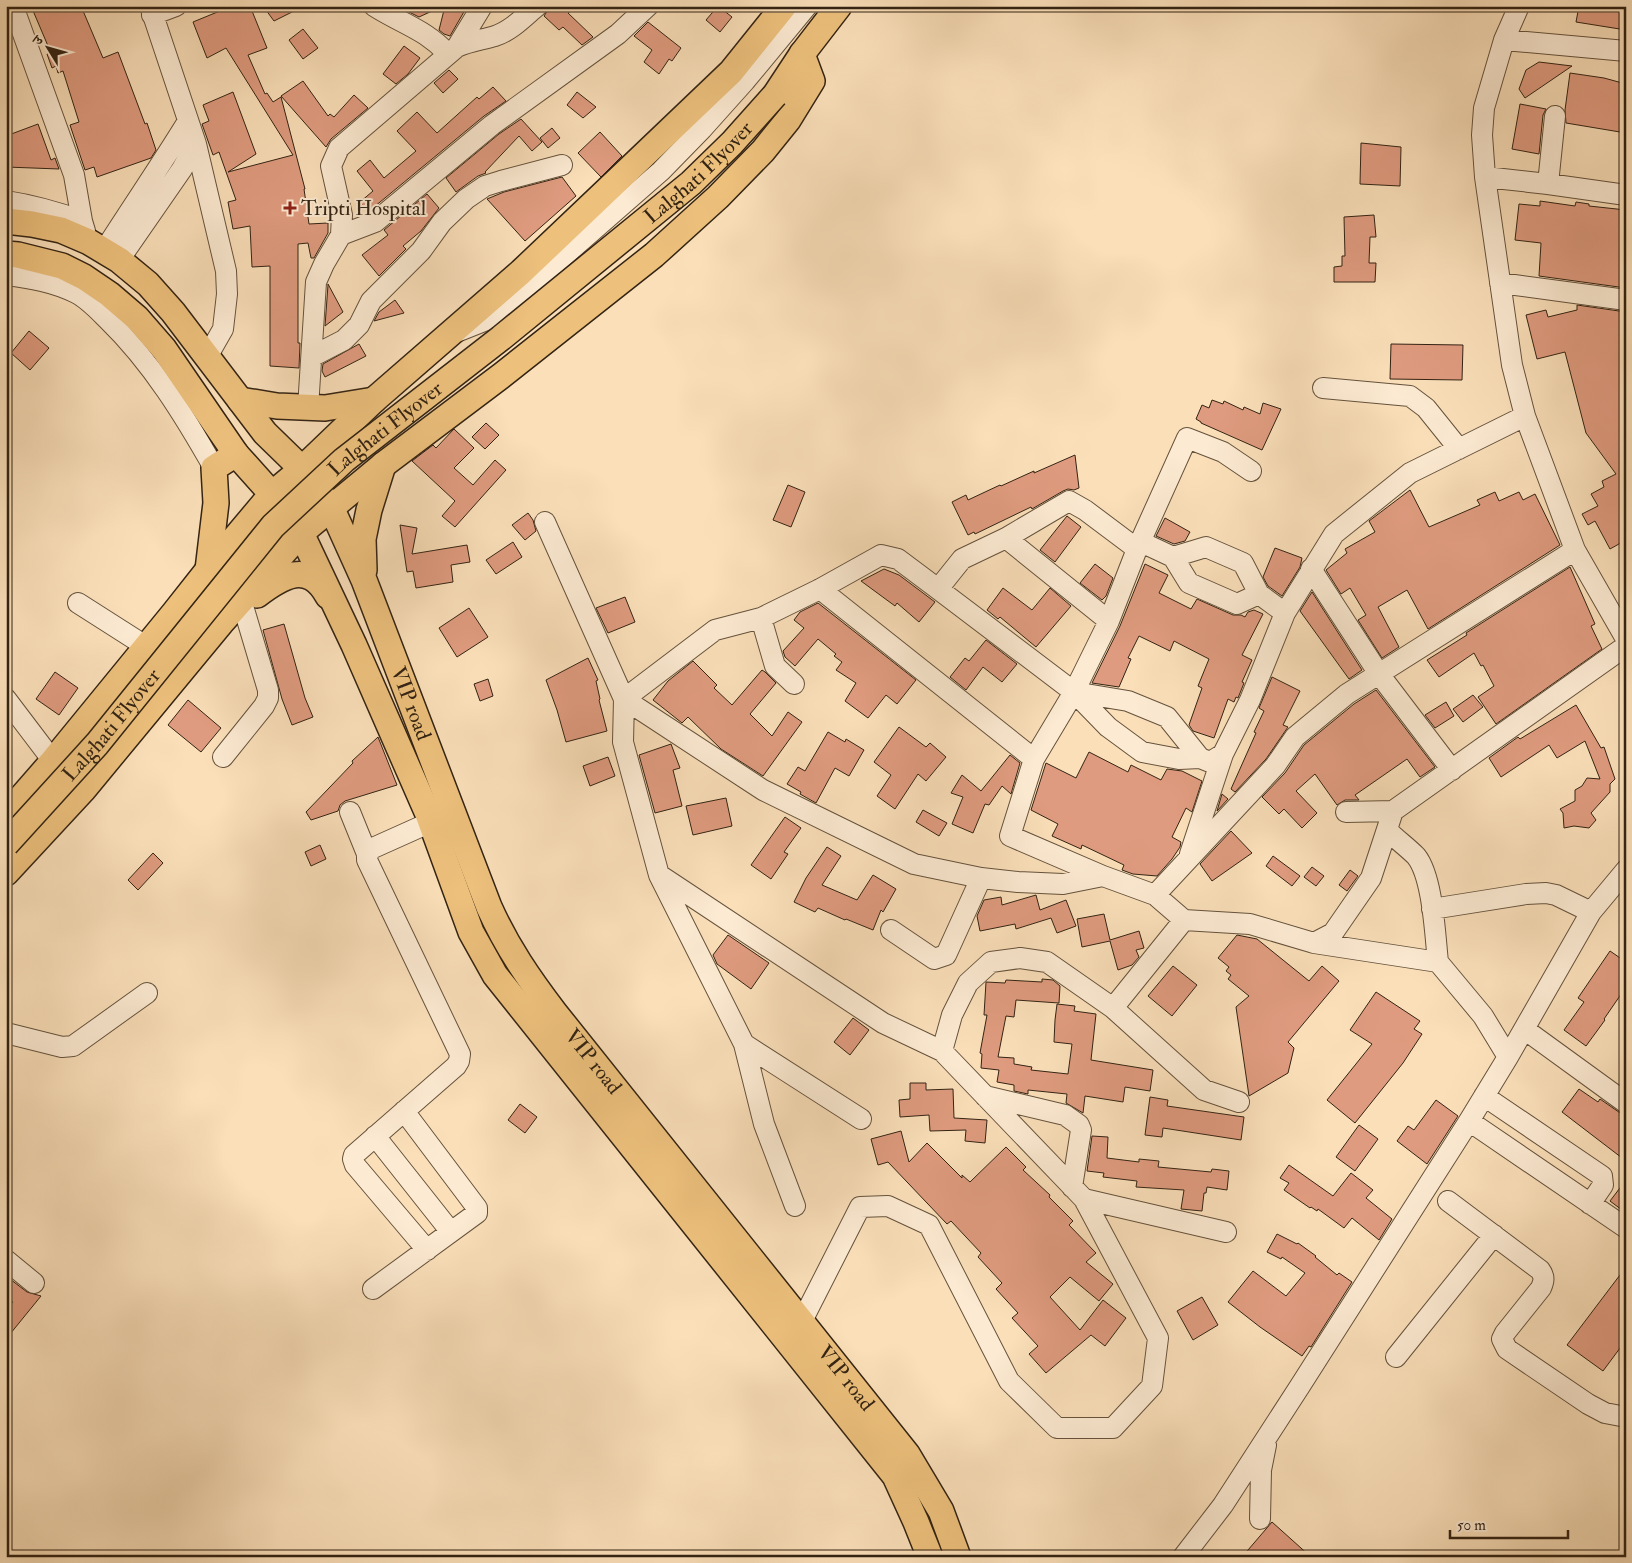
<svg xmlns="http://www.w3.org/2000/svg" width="1632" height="1563" font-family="'IM FELL Double Pica','Noto Serif Devanagari',serif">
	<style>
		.building { fill: #df9b7f; stroke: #332313 }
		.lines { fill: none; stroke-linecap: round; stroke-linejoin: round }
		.minor-casing { stroke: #65523c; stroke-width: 22 }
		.major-casing { stroke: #332313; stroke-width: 28 }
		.minor { stroke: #fcead2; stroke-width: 20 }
		.major { stroke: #edc07c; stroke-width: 25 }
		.major-bridge-casing { stroke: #332313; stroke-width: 28; stroke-linecap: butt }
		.major-bridge { stroke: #edc07c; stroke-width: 25 }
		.poi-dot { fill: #8f2418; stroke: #fcead2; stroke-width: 2 }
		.labels { text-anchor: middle; stroke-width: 4; stroke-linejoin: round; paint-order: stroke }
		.street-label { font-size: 21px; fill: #332313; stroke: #fcead2 }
		.poi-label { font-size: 21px; fill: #332313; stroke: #fcead2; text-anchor: start }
	</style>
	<rect width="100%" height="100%" fill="#fadfb9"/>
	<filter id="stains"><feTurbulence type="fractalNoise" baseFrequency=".004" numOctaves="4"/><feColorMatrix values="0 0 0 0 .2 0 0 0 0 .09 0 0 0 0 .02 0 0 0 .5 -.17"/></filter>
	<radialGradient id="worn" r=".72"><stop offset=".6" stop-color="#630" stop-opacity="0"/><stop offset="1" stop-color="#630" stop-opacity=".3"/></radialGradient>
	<path class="building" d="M31 6H81L103 58 118 52 145 124 147 123 156 150 151 158 97 177 94 167 85 170 70 125 79 122 63 71 58 73 56 66 52 68 47 54 51 53Z
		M232 6H250L267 48 248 55 265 94 267 93 273 102 281 97 305 189H304L309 224 328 223V233L314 258H311L308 243 298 244V343H300L299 368 270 366V266L252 267 250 226 233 229 228 202 236 200 219 152 213 155 202 124 209 121 203 105 233 92 256 154 228 172 293 155 226 48 207 58 193 22Z
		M263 6H304L274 21Z
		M403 6H443L419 17 405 10Z
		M445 6 465 10 450 36 444 34 439 30Z
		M549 6H577L568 13 593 37 582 45 563 27 559 30 544 16 548 10Z
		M718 6 732 17 720 32 706 20Z
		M1579 6H1626V30L1576 22Z
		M648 22 681 48 672 61 669 59 659 74 644 62 652 50 634 36Z
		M303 29 318 48 303 59 289 40Z
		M404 46 420 58 408 74 396 84 383 74Z
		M1539 62 1572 66 1525 98 1519 89 1526 70Z
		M449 70 458 79 443 93 434 83Z
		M1570 73 1604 78 1626 84V133L1566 123 1565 110Z
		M303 81 328 116 330 114 334 117 354 95 368 108 331 139 326 147 281 96Z
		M493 87 506 101 484 116 368 212 360 202 373 191 357 171 370 160 384 178 416 151 397 131 417 112 437 133 477 97 479 99Z
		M577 92 596 107 583 118 567 105Z
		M1520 104 1546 109 1543 115 1539 154 1512 149Z
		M521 119 542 142 532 151 519 136 485 172 486 173 478 176 456 192 446 178 499 134Z
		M38 124 51 160 55 158 59 169 6 167V136Z
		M552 128 560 138 548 148 540 138Z
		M600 132 622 156 601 177 578 153Z
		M1361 143 1401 147 1400 186 1360 184Z
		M562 177 576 196 525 241 487 199 504 192Z
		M427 194 439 208 421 231 403 246 406 249 379 276 362 255 388 235 384 230Z
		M1540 201 1575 206 1576 202 1589 204V206L1626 210V288L1539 276 1541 243 1515 240 1519 204 1540 206Z
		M1374 215 1376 237H1370L1369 263H1376L1375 282H1334V267L1342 266V256H1345L1344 217Z
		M328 284 343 312 325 326 328 285Z
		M395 300 404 313 374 321 379 312Z
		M1577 305 1626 312V338L1621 339 1626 354V540L1610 549 1595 521 1588 525 1582 514 1598 506 1591 494 1604 487 1602 481 1616 474 1586 433 1565 352 1537 359 1526 315 1546 310 1548 317 1577 310Z
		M29 331 49 348 30 370 11 353Z
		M359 344 366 356 325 377 322 371 323 364Z
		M1391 344 1463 345 1462 380 1390 379Z
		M1212 400 1223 404 1224 401 1243 410 1244 407 1260 414 1263 403 1281 409 1262 450 1201 423V422L1196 419 1202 405 1209 408Z
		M486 423 499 435 485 449 472 437Z
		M454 429 474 448 454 468 473 485 495 460 506 470 455 527 442 516 455 501 412 461 433 445 436 448Z
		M1075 455 1079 488 1074 490 1068 489 1063 491 1032 509 1031 507 975 534 974 532 968 535 952 502 966 495 968 500 1000 485 1001 486 1034 471V473Z
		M788 485 805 492 791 527 773 520Z
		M1410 490 1429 527 1480 505 1477 500 1495 492 1499 501 1519 492 1523 500 1535 494 1560 545 1428 629 1407 590 1378 607 1399 647 1382 658 1358 620 1366 615 1350 588 1341 594 1326 570 1347 553 1345 549 1375 532 1369 521Z
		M528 513 533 520 536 531 525 540 512 525Z
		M1067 516 1081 527 1055 562 1040 550Z
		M1165 518 1190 532 1185 541 1174 544 1156 536Z
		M400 525 417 528 412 554 467 545 470 562 451 565 453 582 416 588 413 571 407 572Z
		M513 542 522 557 496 574 486 560Z
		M1275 548 1302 558 1300 567 1282 596 1268 586 1263 577Z
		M1095 564 1113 578 1106 596 1102 600 1080 583Z
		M1145 564 1168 575 1159 593 1191 609 1197 599 1233 615H1241L1245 617 1248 612 1254 610 1263 614 1242 655 1252 660 1242 682 1244 683 1238 698 1236 697 1234 702 1228 699 1214 738 1193 731 1189 725 1202 688 1198 686 1209 659 1174 641 1170 651 1139 636 1128 658 1131 659 1119 687 1092 683 1120 626Z
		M1570 567 1595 624 1591 626 1602 649 1496 724 1478 697 1494 686 1483 665 1481 666 1474 653 1439 677 1427 660 1467 635 1466 633Z
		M884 569 899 575 935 602 919 622 897 603 895 606 861 581Z
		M1003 588 1032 610 1050 588 1071 606 1036 647 1000 617 998 619 987 610Z
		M1312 592 1362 670 1349 679 1300 611Z
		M625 597 635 622 608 633 596 608Z
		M818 603 916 680 897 704 886 695 868 718 845 701 856 683 836 670 842 662 834 656 836 654 818 639 795 666 785 657 783 651 804 628 794 620 800 612Z
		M469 608 488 637 457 657 439 628Z
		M284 624 305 698 313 717 292 725 282 699 263 630Z
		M986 640 1017 664 1002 682 983 667 966 690 950 677 965 658 969 661Z
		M588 658 598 680 596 681 600 699 599 700 607 731 566 742 557 710 546 680Z
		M693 661 717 685 714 688 732 705 762 670 765 672 776 683 750 714 772 736 788 712 802 722 763 776 721 749 688 717 682 723 653 700 668 681Z
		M55 672 78 688 59 715 36 699Z
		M1272 677 1300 691 1283 725 1288 727 1266 759 1235 792 1231 789 1256 733 1254 732 1264 711 1259 708Z
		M488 679 493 696 480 701 474 684Z
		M1376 690 1435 767 1420 777 1407 759 1355 795 1359 800H1345L1337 805 1315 774 1296 791 1317 813 1302 828 1284 809 1279 814 1262 797 1285 773 1304 745 1354 704Z
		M1473 695 1483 707 1463 722 1453 709Z
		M188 700 221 728 201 752 168 725Z
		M1446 702 1454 716 1435 728 1425 715Z
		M1576 705 1601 748 1604 747 1615 779 1610 784V792L1591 813 1596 820 1589 828 1574 826 1564 828 1563 813 1560 809 1575 801V790L1582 786 1587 778 1600 779 1585 741 1557 758 1549 745 1501 777 1489 758 1518 737 1520 739Z
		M899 727 926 747 930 743 946 757 926 781 918 774 895 809 877 796 891 775 874 762Z
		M828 732 845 742 846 739 864 750 849 776 835 768 816 803 800 794 801 792 787 784 798 767 805 771Z
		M378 737 397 785 345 801 340 805 338 811 311 820 306 812 353 763 352 761Z
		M671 744 680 768 673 770 682 806 655 813 639 755Z
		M1089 752 1128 772 1131 765 1161 780 1167 769 1182 771 1202 781 1192 812 1186 808 1172 837 1181 842 1180 847 1172 859 1157 876 1133 874 1122 870 1124 865 1082 845 1081 849 1052 836 1058 824 1031 810 1046 763 1076 778Z
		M1010 755 1020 763 1011 794 1002 786 989 805 985 804 973 833 952 824 963 797 951 793 962 775 981 791Z
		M608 757 615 776 590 786 583 766Z
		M1222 794 1228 799 1217 811Z
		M726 798 732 826 693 835 686 806Z
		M923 810 947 823 939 836 916 822Z
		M785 817 801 828 784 852 788 854 771 879 751 865Z
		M1231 831 1252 853 1212 881 1200 864Z
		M320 845 326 859 311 866 305 852Z
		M827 847 841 856 822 885 857 900 873 875 896 889 883 912 881 910 873 930 846 919 845 920 818 908 815 912 794 902 806 878Z
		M153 853 163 863 138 890 128 880Z
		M1273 856 1300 876 1292 886 1266 866Z
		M1312 867 1324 876 1316 886 1304 877Z
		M1350 870 1358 876 1347 891 1339 885Z
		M1036 895 1040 910 1066 900 1076 926 1057 933 1051 918 1016 929 1015 924 980 931 977 916 984 900 1001 897 1002 905Z
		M1104 914 1110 940 1139 931 1144 948 1136 950 1139 957 1132 965 1118 970 1110 941 1082 947 1077 919Z
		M728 935 769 963 751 989 717 964 713 955Z
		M1237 935 1257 939 1309 981 1322 966 1339 981 1288 1042 1294 1048 1288 1073 1249 1096 1236 1007 1249 996 1228 979 1231 975 1226 971 1229 967 1218 958Z
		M1610 951 1626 962V987L1604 1019 1605 1020 1586 1046 1564 1030 1584 1002 1578 998Z
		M1173 966 1197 985 1172 1016 1148 996Z
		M1042 979 1053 980 1060 986 1059 1003 1016 1000 1014 1017 1006 1016 998 1057 1014 1058V1064L1032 1067 1031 1070 1068 1074 1072 1044 1054 1042 1055 1020 1057 1004 1075 1006 1074 1011 1096 1014 1091 1060 1153 1070 1150 1091 1125 1087 1123 1102 1085 1096 1083 1113 1066 1103 1067 1094 1028 1090V1094L1014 1091V1085L997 1082 999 1070 981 1068 982 1054 980 1053 987 1015H984L986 982 1005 983 1006 980 1042 982Z
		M1376 992 1420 1021 1414 1029 1422 1034 1403 1063 1355 1123 1327 1100 1372 1044 1350 1030Z
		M853 1018 869 1030 850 1055 834 1042Z
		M910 1083H926V1090L953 1089 954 1118 987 1120 985 1143 965 1141 966 1130 930 1131 929 1115 900 1117 899 1100 910 1099Z
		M1579 1089 1598 1102 1600 1099 1626 1117V1161L1562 1112Z
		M1150 1097 1168 1100 1167 1106 1244 1117 1241 1140 1163 1128 1162 1137 1145 1135Z
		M1436 1100 1458 1116 1427 1164 1397 1141 1408 1126 1414 1130Z
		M520 1104 537 1117 525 1133 508 1120Z
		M1359 1125 1378 1139 1355 1171 1336 1157Z
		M901 1131 909 1162 927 1143 962 1178V1175L970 1182 1006 1147 1026 1167 1023 1170 1050 1195 1049 1197 1073 1221 1069 1225 1096 1253 1086 1262 1113 1284 1099 1301 1070 1277 1050 1297 1080 1330 1103 1300 1126 1318 1105 1346 1091 1335 1046 1373 1029 1354 1038 1346 1012 1318 1018 1313 996 1289 1002 1283 978 1257 981 1253 951 1221 947 1224 888 1162 878 1165 871 1139Z
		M1092 1136 1108 1137 1107 1158 1139 1162V1159L1159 1161 1158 1167 1211 1172 1212 1169 1229 1171 1227 1190 1207 1187 1206 1193H1204L1202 1211 1181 1209 1184 1190 1136 1187 1137 1181 1103 1177 1104 1173 1087 1171Z
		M1289 1165 1333 1196 1351 1173 1373 1190 1366 1198 1392 1219 1379 1240 1352 1218 1344 1228 1318 1209 1317 1211 1311 1207 1310 1208 1284 1190 1289 1183 1280 1178Z
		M1626 1180V1213L1610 1201Z
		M1277 1234 1297 1244 1298 1243 1316 1256 1315 1257 1337 1275 1339 1273 1352 1282 1311 1347 1309 1346 1302 1356 1260 1327 1228 1302 1253 1271 1286 1296 1305 1273 1282 1257 1281 1259 1267 1252Z
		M1626 1267V1340L1603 1371 1567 1345Z
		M6 1276 27 1292 41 1296 6 1339V1310L13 1302 6 1296Z
		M1202 1297 1218 1325 1193 1340 1177 1311Z
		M1272 1522 1311 1557H1242Z"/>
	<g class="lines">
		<g class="minor-casing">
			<path id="minor" d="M13 6 74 175 82 221
				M150 6 196 144 226 271 227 294 223 329 207 357
				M374 6C402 24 425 29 448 54
				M1519 6 1504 40 1484 108 1482 135 1485 177 1512 365 1525 416 1575 550 1626 639
				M152 15 176 6
				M1504 40 1626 51
				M457 47 482 6
				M1485 177 1548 184 1626 195
				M1548 184 1555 116
				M6 201C32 205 57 212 82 221L85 231
				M341 235 375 222 492 125 618 34 648 6
				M104 251C132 207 161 165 188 121
				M119 260 182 169 196 144
				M6 275C30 278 54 282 76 293 88 299 98 310 108 320 152 363 184 415 214 468
				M1500 283 1626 300
				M459 331 494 317 661 171 702 129 745 81 807 6
				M313 356 344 340 359 325 371 301 421 251 442 222 466 199 485 186 501 181 562 165
				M1323 388 1410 396 1426 408 1459 449
				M308 408 316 282 324 264 341 235 342 215 331 166 339 148 457 47C470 41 482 40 495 36 511 31 525 16 537 6
				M1525 416 1410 473 1334 534 1285 613 1250 700 1223 754 1210 762 1200 758 1179 759 1142 752 1108 727 1074 692 938 589 898 559 881 555 820 589 761 618 715 630 624 699 763 790 914 864 981 878 1018 882 1063 884 1103 876 1155 895 1184 920 1250 924 1314 943 1333 933 1371 878 1393 811 1626 646
				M545 522 624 699 623 742 659 875 744 1044 764 1124 795 1206
				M1006 538 1109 621
				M1141 542 1173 557 1189 583 1237 604 1259 594 1285 613
				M1173 557 1206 547 1243 563 1259 594
				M1311 569 1379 674 1452 770
				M820 589 1034 759
				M938 589 962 559 1006 538 1069 501 1085 510 1137 549
				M78 603 147 647
				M761 618 775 666 794 684
				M1074 692 1128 701 1167 717 1200 758
				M6 699 53 761
				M223 757 264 706 268 698V690L243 606
				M350 812 367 854
				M1346 812 1393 811
				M1387 830C1396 839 1407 847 1416 856 1433 877 1435 935 1438 962
				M1190 854 1223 754
				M661 876 883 1023 942 1051
				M1103 876 1010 836 1034 759 1074 692 1109 621 1137 549 1187 438 1223 452 1251 471
				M1155 895 1275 766 1295 737 1347 694 1575 550
				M1432 909 1526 894 1546 893 1556 895 1591 912
				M891 930 934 959 946 955 981 878
				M1314 943 1438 962 1483 1016 1508 1057
				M1113 1008 1184 920
				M1524 1029 1626 1103
				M6 1033 62 1047 73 1046 147 993
				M744 1044 861 1119
				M985 1096 1065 1115 1079 1125 1081 1130 1072 1187
				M1484 1096 1602 1176 1603 1185 1590 1204
				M1469 1121 1626 1228
				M375 1136 451 1232
				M1084 1199 1226 1232
				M1448 1201 1540 1270C1545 1277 1544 1281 1541 1288L1505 1333 1502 1339 1507 1349 1588 1404 1605 1413 1626 1417
				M427 1250 355 1165 353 1159 354 1155 456 1066 459 1061 460 1054 367 860V854L373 848 431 822
				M6 1260 34 1283
				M373 1289 477 1213V1208L404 1111
				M801 1323 860 1207 888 1206 929 1225 1009 1381 1057 1428H1113L1152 1386 1158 1338 1084 1199 942 1051 952 1015 968 983 991 962 1020 958 1047 962 1113 1008 1204 1090 1239 1102
				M1396 1357 1494 1235
				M1260 1519 1261 1470 1266 1445
				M1183 1557 1223 1505 1300 1386 1469 1121 1508 1057 1591 912 1626 870"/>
		</g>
		<g class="major-casing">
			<g id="major">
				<path d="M775 95 802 54 839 6"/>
				<path id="s1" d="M6 221 32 224 61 230 89 242 119 260 148 284 173 312 265 433 302 469 331 507 364 580 489 907C507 947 529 979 555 1013L907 1454 941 1511 958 1557"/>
				<path d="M6 254 18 255 62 266 84 277 109 294 137 318 164 349 236 454 272 494 301 533 354 645 428 814 471 932 495 975 895 1476 916 1522 930 1557"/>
				<path d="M240 400 277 406 325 408 374 400"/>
				<path d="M208 570 216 503 214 468 236 454"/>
				<path d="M364 570 363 539 369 510 383 465"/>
				<path d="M257 595C282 576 308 560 328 596"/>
				<path d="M6 815 53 761 174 613 208 570 272 494 302 469 374 400 521 272 622 176 731 72 784 6"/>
				<path d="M6 873 83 790 221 623 301 533 383 465 501 376 654 255 718 197 763 151 788 120 812 81 802 54"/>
			</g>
		</g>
		<use href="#minor" class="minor"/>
		<use href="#major" class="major"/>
		<g class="major-bridge-casing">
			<g id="major-bridge">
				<path id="s2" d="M6 844 97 744 273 526 344 460 501 338 691 183 732 143 775 95"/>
			</g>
		</g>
		<use href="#major-bridge" class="major-bridge"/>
	</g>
	<path class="poi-dot" d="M287.5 200.5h5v5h5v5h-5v5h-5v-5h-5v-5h5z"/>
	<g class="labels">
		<g class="street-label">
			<text dy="7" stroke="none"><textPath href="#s2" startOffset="969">Lalghati Flyover</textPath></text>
			<text dy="7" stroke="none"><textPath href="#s2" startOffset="564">Lalghati Flyover</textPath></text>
			<text dy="7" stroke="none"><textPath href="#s1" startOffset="660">VIP road</textPath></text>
			<text dy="7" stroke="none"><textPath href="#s2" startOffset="159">Lalghati Flyover</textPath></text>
			<text dy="7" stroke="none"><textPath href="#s1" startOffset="1065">VIP road</textPath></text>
			<text dy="7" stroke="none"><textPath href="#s1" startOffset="1470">VIP road</textPath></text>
		</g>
		<g class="poi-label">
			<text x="301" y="215">Tripti Hospital</text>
		</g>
	</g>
	<rect width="1632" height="1563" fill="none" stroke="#fadfb9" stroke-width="25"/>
	<rect x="8" y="8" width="1617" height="1548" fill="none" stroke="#332313" stroke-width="2.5"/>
	<rect x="12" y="12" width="1607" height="1538" fill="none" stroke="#332313"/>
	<g transform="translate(48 48) rotate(307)" stroke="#fcead2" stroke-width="4" paint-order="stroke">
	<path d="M0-4L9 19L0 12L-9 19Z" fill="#332313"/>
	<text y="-8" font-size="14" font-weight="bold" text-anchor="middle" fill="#332313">उ</text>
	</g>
	<path d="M1450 1530v8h118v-8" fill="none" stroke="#332313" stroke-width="2.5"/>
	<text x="1457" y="1530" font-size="15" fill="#332313" stroke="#fcead2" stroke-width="4" paint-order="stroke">50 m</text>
	<rect width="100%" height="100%" filter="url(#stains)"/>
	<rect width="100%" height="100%" fill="url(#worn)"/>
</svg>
